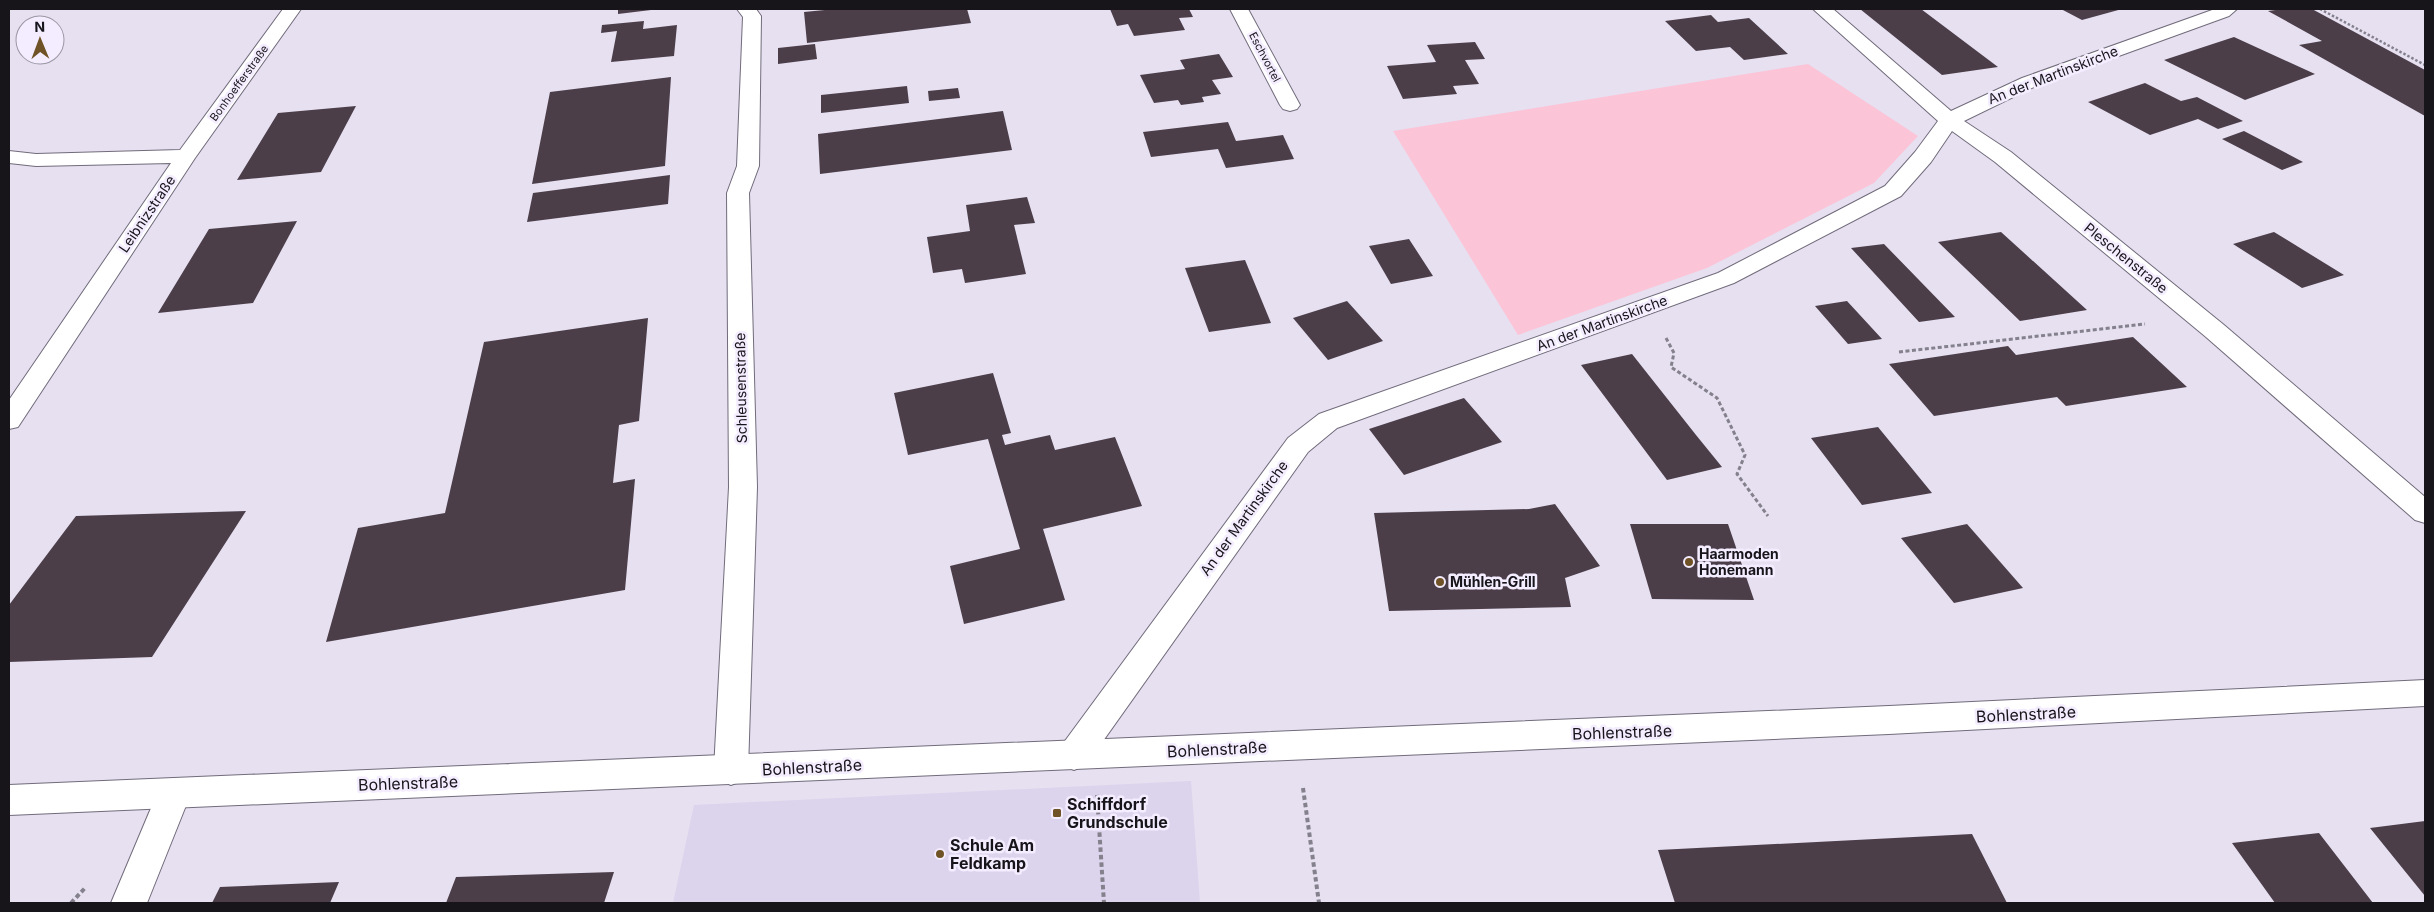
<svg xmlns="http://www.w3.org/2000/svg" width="2434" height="912" font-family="Inter,sans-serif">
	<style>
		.built { fill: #dcd3ec }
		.green { fill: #fcc4d7 }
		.building { fill: #4b3e49 }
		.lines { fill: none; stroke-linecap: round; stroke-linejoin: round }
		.street-casing { stroke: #716b7b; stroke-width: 2 }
		.secondary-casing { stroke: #716b7b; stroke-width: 2 }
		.path-far2 { stroke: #84808c; stroke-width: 2.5; stroke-dasharray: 2.5 2; stroke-linecap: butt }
		.path-far1 { stroke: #84808c; stroke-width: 3; stroke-dasharray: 4 2.5; stroke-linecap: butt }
		.path { stroke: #84808c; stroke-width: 4; stroke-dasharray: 4.5 3; stroke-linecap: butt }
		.street { fill: #fff; fill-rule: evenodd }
		.secondary { fill: #fff; fill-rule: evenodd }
		.poi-dot { fill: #6f5326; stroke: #f3edff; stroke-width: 2 }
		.labels { text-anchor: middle; stroke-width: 5; stroke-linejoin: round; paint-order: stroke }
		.far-street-label { font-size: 11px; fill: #17141a; stroke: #f3edff }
		.street-label { font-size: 14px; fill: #17141a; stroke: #f3edff }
		.poi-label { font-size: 14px; font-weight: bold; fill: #17141a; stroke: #f3edff; text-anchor: start }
		.near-street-label { font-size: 16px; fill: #17141a; stroke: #f3edff }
		.near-poi-label { font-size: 16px; font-weight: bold; fill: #17141a; stroke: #f3edff; text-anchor: start }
	</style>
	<rect width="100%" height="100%" fill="#e6e0f1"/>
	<path class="built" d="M1191 781 1200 903H673L694 805Z"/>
	<path class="green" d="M1808 64 1918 136 1874 183 1707 268 1518 335 1393 131Z"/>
	<path class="building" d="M618 9H651V10L618 14Z
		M835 9H967L971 23 807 43 804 12Z
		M1110 9H1189L1193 17 1179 18 1185 30 1134 36 1128 24 1117 26Z
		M1860 9H1921L1998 67 1942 75Z
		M2061 9H2122L2082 20Z
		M2283 9H2312L2425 70V116L2299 45 2322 41 2268 11Z
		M1711 15 1718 22 1749 18 1788 54 1744 60 1730 47 1696 51 1665 21Z
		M644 21 643 29 677 25 674 56 611 62 617 31 601 33 602 25Z
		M2234 37 2315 74 2245 100 2164 60Z
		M1475 42 1485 59 1465 60 1479 84 1453 86 1457 94 1403 99 1387 66 1436 62 1427 45Z
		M815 44 817 59 778 64V48Z
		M1219 54 1233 77 1212 80 1221 94 1202 97 1204 102 1181 105 1178 100 1154 103 1140 75 1185 69 1180 60Z
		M671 77 665 166 532 184 550 92Z
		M2145 83 2181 101 2197 97 2243 121 2218 129 2198 119 2150 135 2088 102Z
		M907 86 909 103 821 113V95Z
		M958 88 960 98 929 101 928 91Z
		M356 106 321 172 237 180 278 113Z
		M1003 111 1012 150 820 174 818 134Z
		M1228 122 1236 141 1283 135 1294 159 1226 168 1218 149 1151 157 1143 132Z
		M2244 131 2303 162 2282 170 2222 139Z
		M670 175 668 204 527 222 533 193Z
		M1027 197 1035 223 1014 225 1026 274 965 283 962 269 933 273 927 237 970 231 966 205Z
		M297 221 253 303 158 313 209 229Z
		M2001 232 2087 310 2020 321 1938 242Z
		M2274 232 2344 275 2302 288 2233 244Z
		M1409 239 1433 276 1391 284 1369 246Z
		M1884 244 1955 317 1919 322 1851 248Z
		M1245 260 1271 323 1209 332 1185 268Z
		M1347 301 1383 341 1328 360 1293 318Z
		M1847 301 1882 339 1848 344 1815 306Z
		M648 318 639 421 619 425 613 483 635 479 625 590 326 642 358 528 445 513 484 342Z
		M2133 337 2187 387 2066 406 2057 397 1934 416 1889 364 2008 346 2016 355Z
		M1632 354 1696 435 1722 467 1667 480 1581 365Z
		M993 373 1011 433 1002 435 1005 445 1050 435 1055 450 1115 437 1142 506 1043 529 1065 600 964 624 950 566 1020 549 988 439 908 455 894 393Z
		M1464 398 1502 442 1404 475 1369 429Z
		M1878 427 1932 493 1862 505 1811 438Z
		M1555 504 1600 566 1565 578 1571 607 1389 611 1374 513 1529 509Z
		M246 511 152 657 9 662V605L76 516Z
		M1630 524H1728L1754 600 1652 599Z
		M1967 524 2023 588 1954 603 1901 538Z
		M2425 821V896L2370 828Z
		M2319 833 2373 903H2275L2232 843Z
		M1972 834 2007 903H1675L1658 850Z
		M614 872 604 903H446L456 877Z
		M339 882 330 903H212L220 887Z"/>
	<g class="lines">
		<g class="street-casing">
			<path id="street" d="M283 9H301L195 158 18 427 9 429V400L171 163 36 166 9 163V151L36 154 180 150Z
				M737 9H756L761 16 759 166 749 193 757 487 748 770 743 780 731 785 719 780 714 770 729 487 727 193 737 166 743 17Z
				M1230 9H1248L1300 105 1297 109 1290 111 1283 109 1280 105Z
				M1813 9H1833L1951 111 2022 78 2215 9H2237L2229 16 2036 86 1964 121 2011 152 2224 325 2425 497V523L2415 520 2206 337 1995 162 1952 131 1931 162 1901 196 1734 283 1337 428 1308 452 1086 765 1074 770 1062 765 1057 755 1062 745 1288 438 1319 414 1718 273 1885 186 1915 152 1938 121Z
				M174 778 186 782 191 793 147 903H111L162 782Z"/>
		</g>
		<g class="secondary-casing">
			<path id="secondary" d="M2425 680V706L1889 734 9 815V785L1889 706Z"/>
		</g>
		<path class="path-far2" d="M2320 9 2425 65"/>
		<path class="path-far1" d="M1666 338 1674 353 1671 367 1717 398 1745 455 1737 474 1768 516
			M1899 352 2145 324"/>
		<path class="path" d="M1303 788 1319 903
			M1097 795 1104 903
			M71 903 85 888"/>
		<use href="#street" class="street"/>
		<use href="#secondary" class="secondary"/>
	</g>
	<g class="poi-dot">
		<circle cx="1689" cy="562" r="5"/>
		<circle cx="1440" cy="582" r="5"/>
		<rect x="1052" y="808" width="10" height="10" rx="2.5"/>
		<circle cx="940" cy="854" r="5"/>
	</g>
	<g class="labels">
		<g class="far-street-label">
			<text transform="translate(1265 57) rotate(62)" y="4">Eschvortel</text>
			<text transform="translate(239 83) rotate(-54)" y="4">Bonhoefferstraße</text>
		</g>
		<g class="street-label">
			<text transform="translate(2053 75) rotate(-21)" y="5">An der Martinskirche</text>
			<text transform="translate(147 214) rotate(-56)" y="5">Leibnizstraße</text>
			<text transform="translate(2126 258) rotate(39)" y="5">Pleschenstraße</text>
			<text transform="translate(1602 323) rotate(-20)" y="5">An der Martinskirche</text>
			<text transform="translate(741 388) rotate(-91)" y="5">Schleusenstraße</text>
			<text transform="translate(1244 518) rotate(-54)" y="5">An der Martinskirche</text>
		</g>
		<g class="poi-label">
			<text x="1699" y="559">Haarmoden<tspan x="1699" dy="16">Honemann</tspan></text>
			<text x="1450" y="587">Mühlen-Grill</text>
		</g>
		<g class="near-street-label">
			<text transform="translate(2026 714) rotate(-3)" y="6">Bohlenstraße</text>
			<text transform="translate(1622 732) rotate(-2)" y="6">Bohlenstraße</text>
			<text transform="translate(1217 749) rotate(-3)" y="6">Bohlenstraße</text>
			<text transform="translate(812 767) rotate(-3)" y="6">Bohlenstraße</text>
			<text transform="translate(408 783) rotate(-2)" y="6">Bohlenstraße</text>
		</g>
		<g class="near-poi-label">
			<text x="1067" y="810">Schiffdorf<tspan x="1067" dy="18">Grundschule</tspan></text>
			<text x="950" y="851">Schule Am<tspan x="950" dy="18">Feldkamp</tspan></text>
		</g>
	</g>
	<rect width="2434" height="912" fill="none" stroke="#17141a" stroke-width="20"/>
	<g transform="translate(40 40) rotate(359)"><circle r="24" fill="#f3edff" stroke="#9b96a3"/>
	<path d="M0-4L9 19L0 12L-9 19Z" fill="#6f5326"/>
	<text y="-8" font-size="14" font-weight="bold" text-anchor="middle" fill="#17141a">N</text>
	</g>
</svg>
